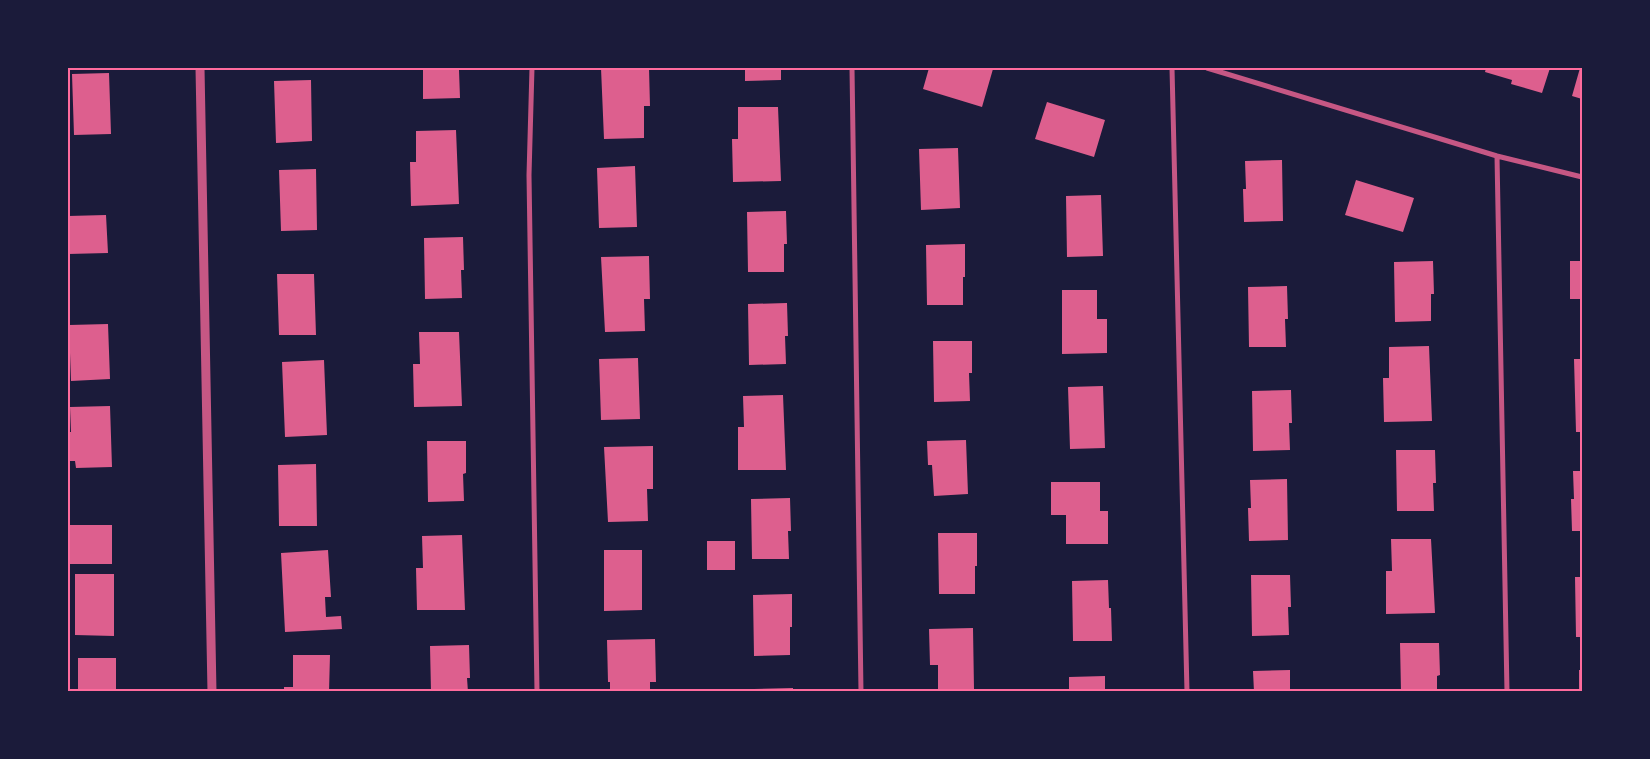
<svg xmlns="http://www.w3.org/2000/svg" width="1650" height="759" font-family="Lato,sans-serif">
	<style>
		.building { fill: #dd5f8e }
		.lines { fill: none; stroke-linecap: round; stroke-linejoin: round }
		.minor { stroke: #c65784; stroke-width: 5 }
		.tertiary { stroke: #c65784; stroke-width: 9 }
		.neatline { fill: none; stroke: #ff6b9d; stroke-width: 2 }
	</style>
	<rect width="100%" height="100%" fill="#1b1b3a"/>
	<path class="building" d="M423 68H462V70H459L460 98 423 99Z
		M601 68H649L650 106H644V138L604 139Z
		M745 68H781V80L745 81Z
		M929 68H986L993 69 982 107 923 89Z
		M1486 68H1550L1542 93 1511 84 1512 80 1485 72Z
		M1580 68H1582V99L1572 96Z
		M109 73 111 134 74 135 72 74Z
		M311 80 312 141 276 143 274 81Z
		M1047 102 1105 120 1094 157 1035 139Z
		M738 107H778L781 181 733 182 732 139H738Z
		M456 130 459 204 411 206 410 162H416V131Z
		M958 148 960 208 921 210 919 149Z
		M1282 160 1283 221 1244 222 1243 189H1246L1245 161Z
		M635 166 637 227 599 228 597 168Z
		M316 169 317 230 281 231 279 170Z
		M1356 180 1414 198 1403 232 1345 215Z
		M1101 195 1103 256 1067 257 1066 196Z
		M786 211 787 244H784V272H748L747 212Z
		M106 215 108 253 68 254V216Z
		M463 237 464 270H461L462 298 425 299 424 238Z
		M965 244V277H963V305H927L926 245Z
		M649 256 650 299H644L645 331 605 332 601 257Z
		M1433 261 1434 294H1431V321L1395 322 1394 262Z
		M1570 261H1582V299H1570Z
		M277 274H314L316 335H279Z
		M1287 286 1288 319H1285L1286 347H1249L1248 287Z
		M1062 290H1097V319H1107V353L1062 354Z
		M787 303 788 336H785L786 364 749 365 748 304Z
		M108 324 110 379 71 381 69 325Z
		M419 332H459L462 406 414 407 413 364H420Z
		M933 341H972V373H969L970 401 934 402Z
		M1429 346 1432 421 1384 422 1383 378H1389V347Z
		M638 358 640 419 601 420 599 359Z
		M1574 359H1582V432H1576Z
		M324 360 327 435 285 437 282 362Z
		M1103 386 1105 448 1070 449 1068 387Z
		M1291 390 1292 423H1289L1290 450 1253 451 1252 391Z
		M783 395 786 470H738V427H744L743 396Z
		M110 406 112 467 76 468 75 461H68V432H71L70 407Z
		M966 440 968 494 934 496 932 465H928L927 441Z
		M427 441H466V473L463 474 464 501 428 502Z
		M653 446V489H647L648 521 608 522 604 447Z
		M1396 450H1435L1436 483H1433L1434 511H1397Z
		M316 464 317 526H279L278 465Z
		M1573 471H1582V531H1572L1571 499H1574Z
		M1287 479 1288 540 1249 541 1248 508H1251L1250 480Z
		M1051 482H1100V511H1108V544H1066V515H1051Z
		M790 498 791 531H788L789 559H752L751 499Z
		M68 525H112V564H68Z
		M938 533H977V566H975V594H939Z
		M462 535 465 610H417L416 568H423L422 536Z
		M1391 539H1431L1435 613 1386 614V571H1392Z
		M707 541H735V570H707Z
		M328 550 331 597H325L326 617 341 616 342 629 285 632 281 553Z
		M604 550H642V610L604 611Z
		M75 574H114V636L75 635Z
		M1251 575H1290L1291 607H1288L1289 635 1252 636Z
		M1575 577H1582V637H1576Z
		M1108 580 1109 608H1111L1112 641H1073L1072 581Z
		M792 594V627H790V655L754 656 753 595Z
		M973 628 974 689H938V665H930L929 629Z
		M655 639 656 682H650V692H610V682H608L607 640Z
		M1400 643H1439L1440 675 1437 676V692H1401Z
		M469 645 470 678H467L468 692H431L430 646Z
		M293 655H330L329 692H284V687H293Z
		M78 658H116V692H78Z
		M1290 670V692H1254L1253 671Z
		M1579 670H1582V692H1579Z
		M1105 676V692H1069V677Z
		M793 688V692H754V689Z"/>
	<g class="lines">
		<path class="minor" d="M532 68 529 175 537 692
			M852 68 861 692
			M1172 68 1187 692
			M1207 68 1497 156 1582 177
			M1497 156 1507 692"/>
		<path class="tertiary" d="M200 68 212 692"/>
	</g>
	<rect width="1650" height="759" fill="none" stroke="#1b1b3a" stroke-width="138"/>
	<rect x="69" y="69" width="1512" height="621" class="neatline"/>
</svg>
